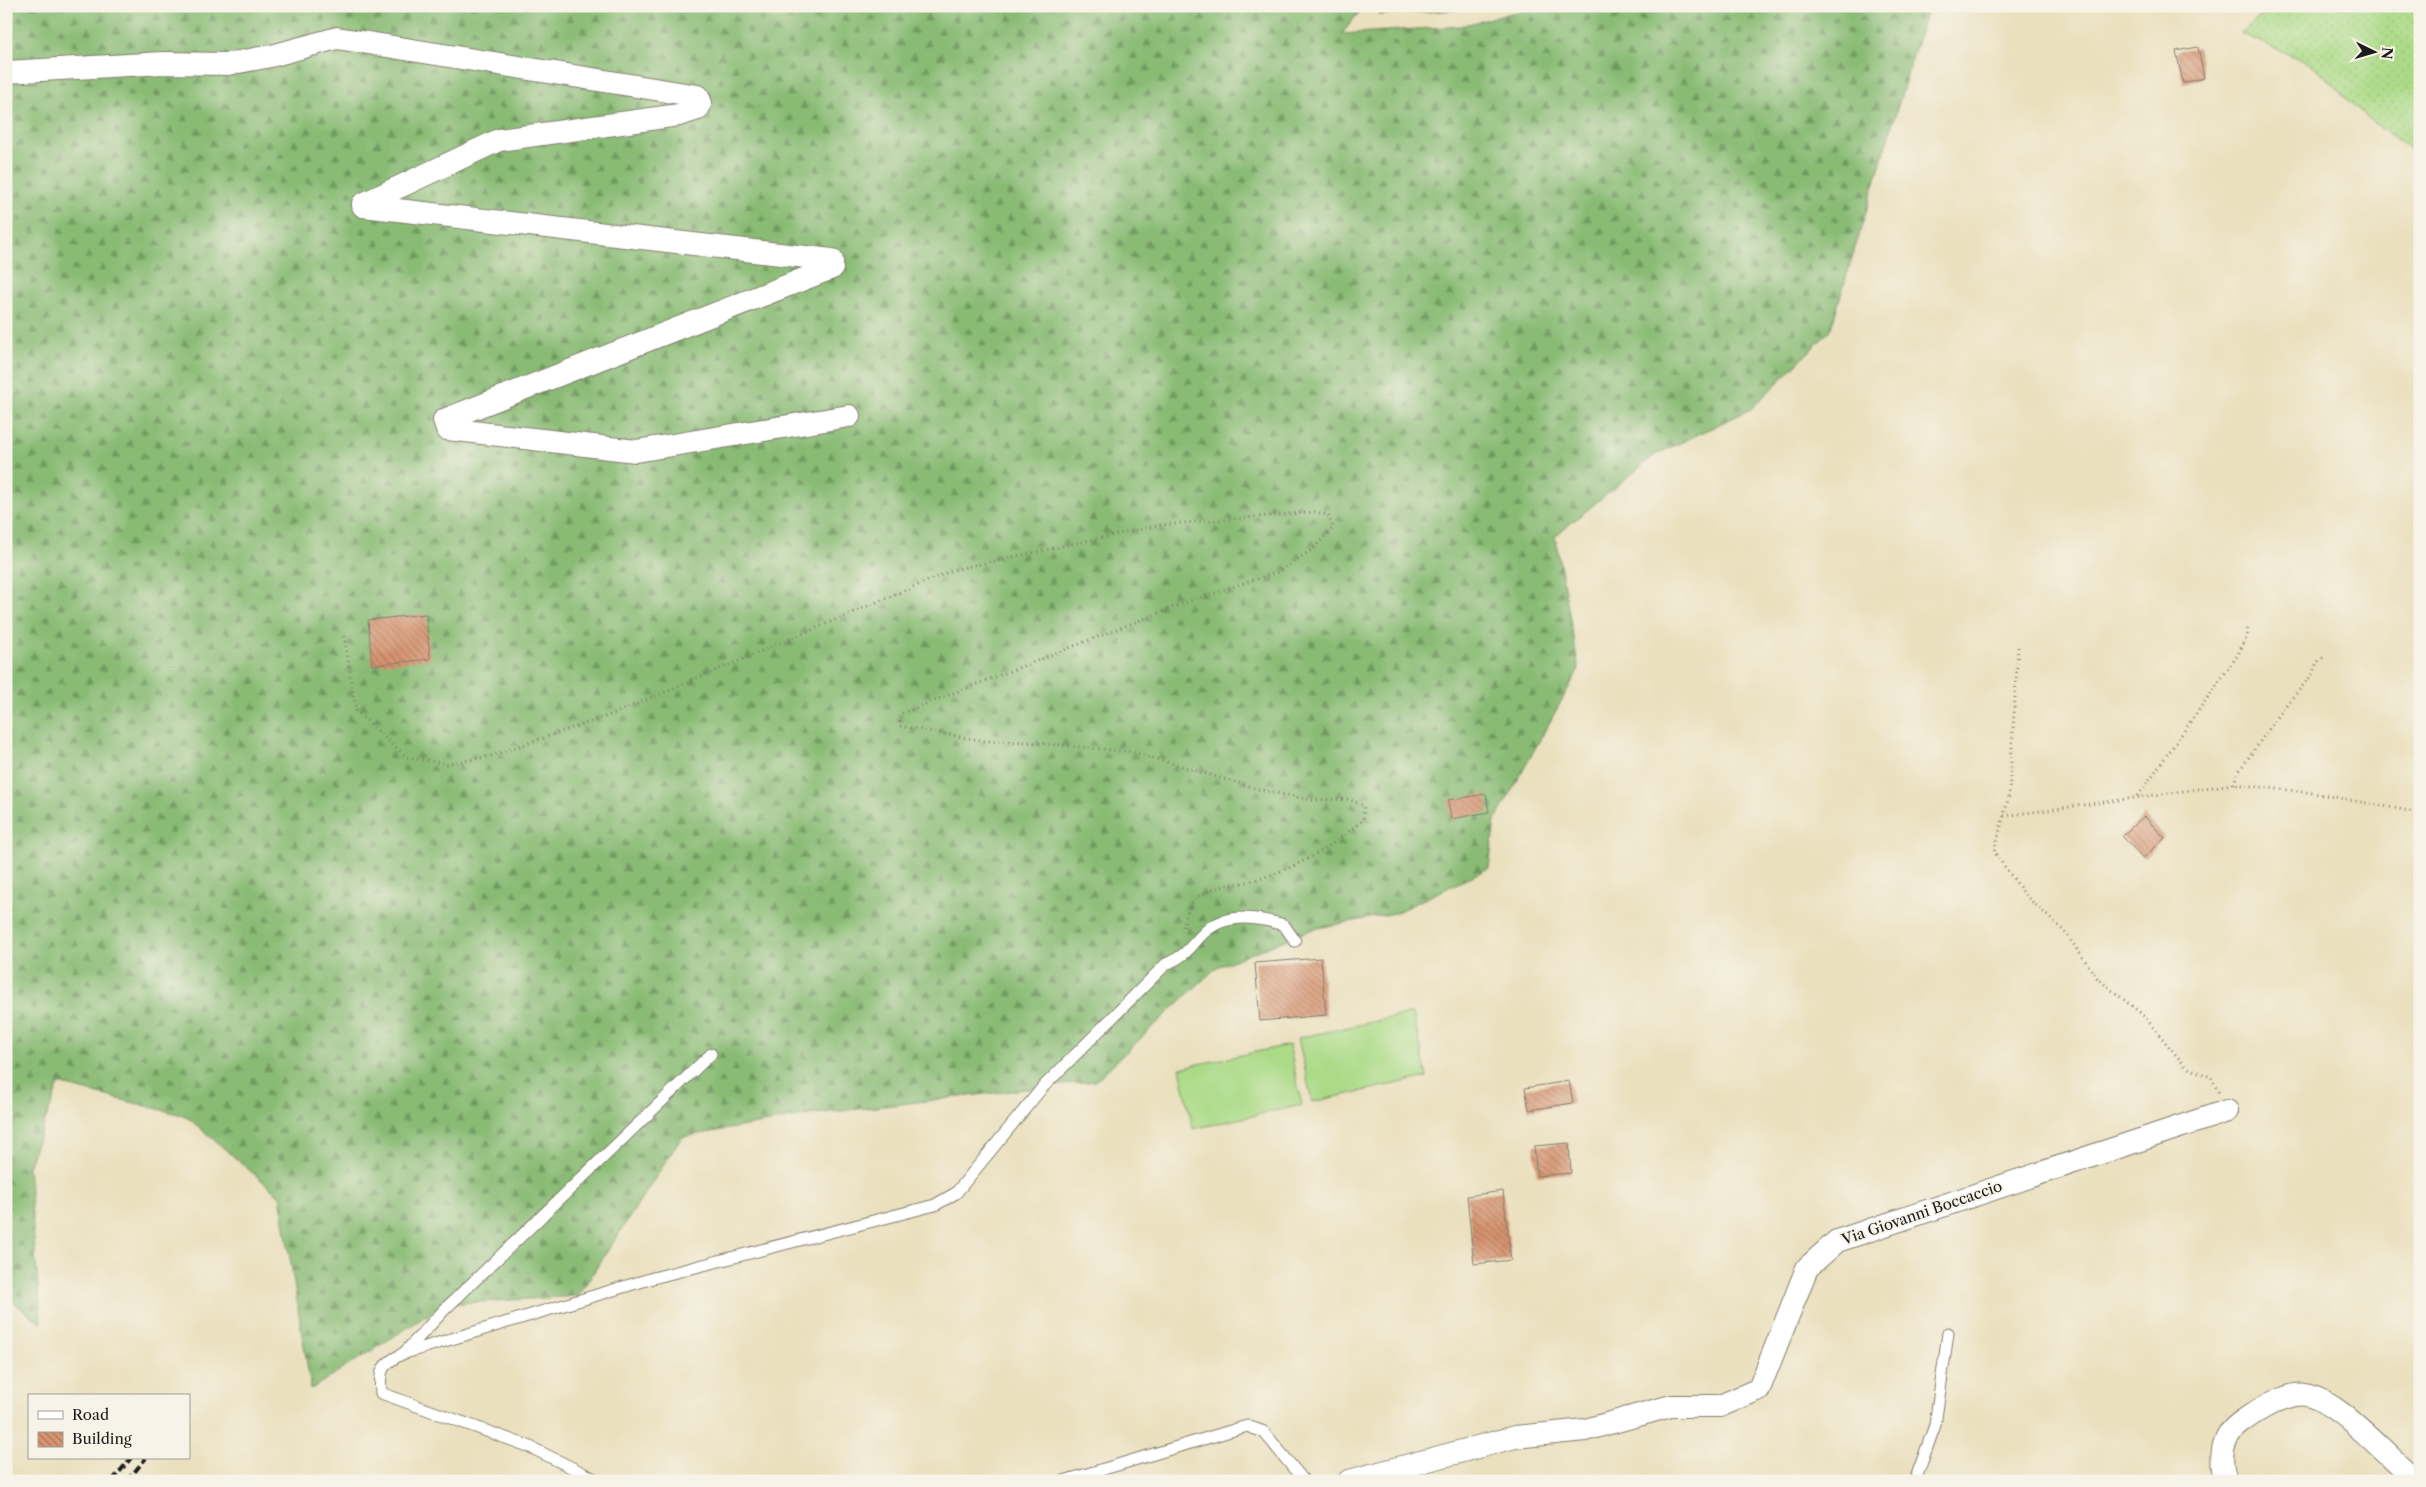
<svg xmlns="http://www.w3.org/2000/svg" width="2426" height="1487" font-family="'Libre Caslon Text',serif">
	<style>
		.grass { fill: url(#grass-dots); stroke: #647c52 }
		.forest { fill: url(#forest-firs); stroke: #526c48 }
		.pitch { fill: #acdb88; stroke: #647c52 }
		.building { fill: url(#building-back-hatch) }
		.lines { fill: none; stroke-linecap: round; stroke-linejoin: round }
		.lane-casing { stroke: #837e6d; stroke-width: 13 }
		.street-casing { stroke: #837e6d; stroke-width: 24 }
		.path { stroke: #837e6d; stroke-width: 3; stroke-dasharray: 1 4; stroke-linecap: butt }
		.lane { stroke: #fff; stroke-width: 11 }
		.street { stroke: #fff; stroke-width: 22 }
		.rail { stroke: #1c1c1c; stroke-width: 4; stroke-dasharray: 8 4; stroke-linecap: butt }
		.labels { text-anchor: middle; stroke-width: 4; stroke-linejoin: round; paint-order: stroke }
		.street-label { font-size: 15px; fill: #1c1c1c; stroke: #f7f3e8 }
	</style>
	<defs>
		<pattern id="grass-dots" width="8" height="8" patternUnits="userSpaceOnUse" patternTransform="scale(1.25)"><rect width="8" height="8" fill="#acdb88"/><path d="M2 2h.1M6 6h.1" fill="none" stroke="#93bb75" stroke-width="1.8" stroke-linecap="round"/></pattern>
		<pattern id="forest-firs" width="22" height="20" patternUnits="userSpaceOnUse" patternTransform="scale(1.25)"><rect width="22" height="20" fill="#89bb74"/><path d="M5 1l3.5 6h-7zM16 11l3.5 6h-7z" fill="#6f975e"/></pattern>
		<pattern id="building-back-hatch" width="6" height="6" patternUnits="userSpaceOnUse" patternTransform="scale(1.25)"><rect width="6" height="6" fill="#d6936f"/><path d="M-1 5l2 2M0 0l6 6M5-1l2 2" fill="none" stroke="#ad775a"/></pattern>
	</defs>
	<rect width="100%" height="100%" fill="#f7f3e8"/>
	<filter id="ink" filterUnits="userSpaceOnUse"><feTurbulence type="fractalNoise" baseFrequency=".02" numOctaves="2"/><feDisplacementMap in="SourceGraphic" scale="10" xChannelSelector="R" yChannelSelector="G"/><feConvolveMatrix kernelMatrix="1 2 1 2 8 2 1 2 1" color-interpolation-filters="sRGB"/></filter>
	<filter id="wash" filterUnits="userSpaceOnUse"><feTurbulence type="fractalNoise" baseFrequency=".0096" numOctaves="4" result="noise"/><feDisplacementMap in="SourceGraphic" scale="20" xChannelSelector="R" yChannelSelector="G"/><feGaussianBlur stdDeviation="1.12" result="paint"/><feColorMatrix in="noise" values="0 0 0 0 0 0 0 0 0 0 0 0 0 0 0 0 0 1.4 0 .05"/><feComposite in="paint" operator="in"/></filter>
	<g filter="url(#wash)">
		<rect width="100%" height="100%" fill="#eae0be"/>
		<path class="grass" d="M2274 6H2420V156L2367 118 2313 65 2240 33Z"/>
		<path class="forest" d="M6 6H1364L1342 34 1460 26 1540 6H1928L1830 331 1751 409 1655 455 1555 536 1579 669 1495 821 1489 868 1395 913 1313 929 1217 967 1095 1081 816 1114 682 1137 578 1296 445 1304 311 1389 280 1196 186 1116 59 1084 28 1167 41 1323 6 1297Z
			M1385 6H1471L1457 10 1378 15Z"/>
		<path class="pitch" d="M1413 1013 1427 1077 1312 1102 1298 1038Z
			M1289 1045 1302 1105 1193 1129 1180 1068Z"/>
		<g id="blocks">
			<path class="building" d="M2198 47 2204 78 2183 83 2176 51Z
				M426 614 430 659 372 665 368 620Z
				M1486 794 1489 812 1451 819 1448 800Z
				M2144 816 2165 838 2143 858 2122 836Z
				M1321 958 1326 1015 1260 1021 1255 963Z
				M1569 1081 1573 1103 1529 1110 1525 1088Z
				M1569 1143 1571 1173 1537 1176 1534 1146Z
				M1503 1191 1511 1260 1474 1264 1467 1196Z"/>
		</g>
	</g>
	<g filter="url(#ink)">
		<use href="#blocks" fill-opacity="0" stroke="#837e6d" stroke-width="1"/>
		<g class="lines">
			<g class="lane-casing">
				<path id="lane" d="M404 1353 446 1308 711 1054
					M599 1481 528 1446 381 1393C379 1370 381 1365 402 1354L653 1278 935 1205 956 1193 1042 1088 1166 964C1190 954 1190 945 1207 930 1229 912 1260 918 1284 925L1295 941
					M1064 1481 1247 1426 1264 1432 1304 1481
					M1915 1481 1935 1425 1948 1333"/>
			</g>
			<g class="street-casing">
				<path id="street" d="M6 72 163 63 228 64 271 56 337 38 698 96 701 103 698 109 679 115 499 140 363 204V206L832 260V268L444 420 447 429 636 451 849 416
					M1349 1481 1515 1437 1585 1430 1671 1406H1720L1759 1389 1807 1268 1837 1241 2227 1111
					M2226 1481C2219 1459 2221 1437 2240 1423 2255 1412 2277 1399 2295 1395 2330 1387 2390 1462 2418 1481"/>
			</g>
			<path class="path" d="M344 636 356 711 406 757 447 764 491 756 613 714 953 570 1160 525 1315 512 1328 515 1333 528 1313 549 1278 572 1187 602 900 714V726L985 741 1028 742 1133 752 1258 789 1311 800 1348 799 1364 806 1363 820C1324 852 1291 872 1242 883 1226 886 1204 888 1193 902 1187 910 1184 925 1181 934
				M2018 647 2009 796 1994 852 2026 896 2064 931 2098 979 2143 1015 2186 1067 2211 1077 2219 1093
				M2234 784 2237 774 2286 705 2312 675 2317 662 2324 657
				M2138 796 2237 656 2247 637 2248 625
				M2004 816 2234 784 2313 793 2420 813"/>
			<use href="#lane" class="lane"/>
			<use href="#street" class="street"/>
			<path class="rail" d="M112 1481 131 1458
				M127 1481 146 1458"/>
		</g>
	</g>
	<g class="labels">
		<g class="street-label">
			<text transform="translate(1922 1213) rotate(-19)" y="5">Via Giovanni Boccaccio</text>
		</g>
	</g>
	<rect width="2426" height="1487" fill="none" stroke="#f7f3e8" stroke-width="25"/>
	<rect x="28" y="1394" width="162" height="65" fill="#f7f3e8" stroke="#9f9d96"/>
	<rect x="38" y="1411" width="25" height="8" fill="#ffffff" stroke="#9f9d96"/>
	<text x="72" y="1420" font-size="15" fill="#1c1c1c">Road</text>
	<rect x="38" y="1432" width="25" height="15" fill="url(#building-back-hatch)" stroke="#9f9d96"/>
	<text x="72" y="1444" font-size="15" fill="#1c1c1c">Building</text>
	<g transform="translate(2374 52) rotate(95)" stroke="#f7f3e8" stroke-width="4" paint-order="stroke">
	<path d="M0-4L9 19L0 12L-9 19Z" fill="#1c1c1c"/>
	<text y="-8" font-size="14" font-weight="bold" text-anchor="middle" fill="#1c1c1c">N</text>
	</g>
</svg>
